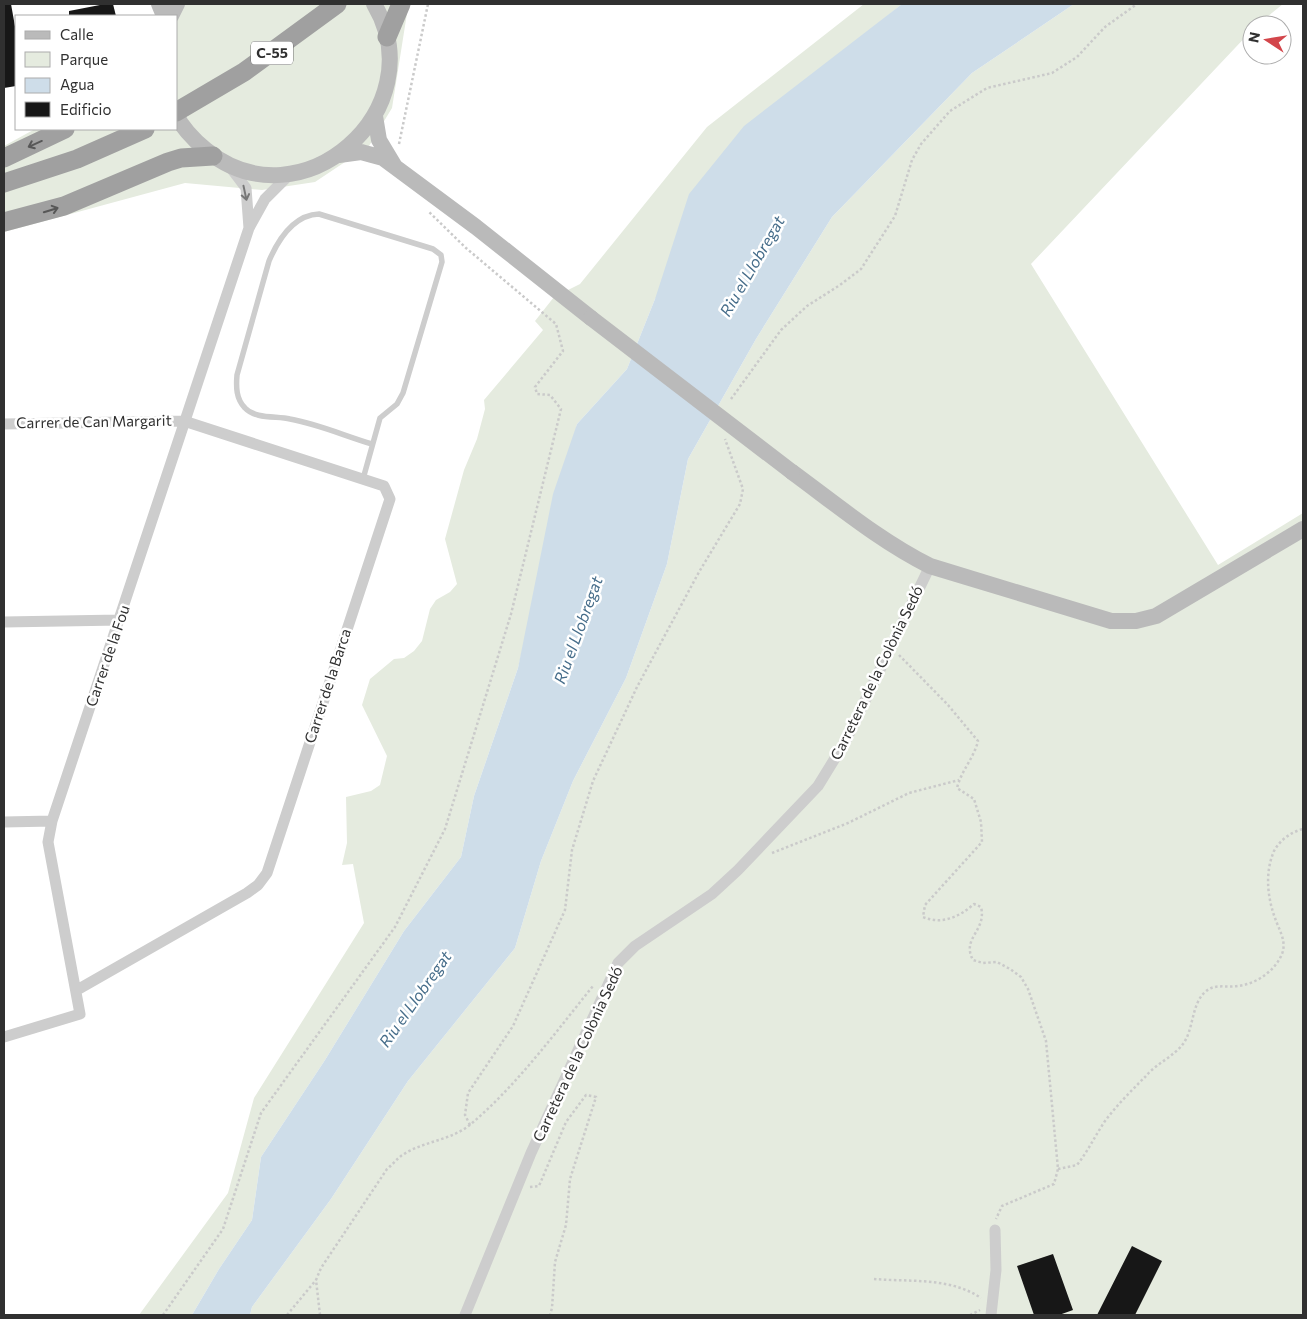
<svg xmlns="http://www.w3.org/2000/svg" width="1307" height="1319" font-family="Commissioner,sans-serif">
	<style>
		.green { fill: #e5ebdf }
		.water { fill: #cedde9 }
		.building { fill: #171717 }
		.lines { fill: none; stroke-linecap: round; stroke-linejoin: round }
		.path { stroke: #cacaca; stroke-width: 2.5; stroke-dasharray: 2.5 2.5; stroke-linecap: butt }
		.service { stroke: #cdcdcd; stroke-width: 5.5 }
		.minor { stroke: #cdcdcd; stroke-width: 11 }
		.secondary { stroke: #bababa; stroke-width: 16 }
		.trunk { stroke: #a0a0a0; stroke-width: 19 }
		.secondary-bridge { stroke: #bababa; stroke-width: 16 }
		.oneway { stroke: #575757 }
		.oneway2 { stroke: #777 }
		.labels { text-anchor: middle; stroke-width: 5; stroke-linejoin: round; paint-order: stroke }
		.shield { fill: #fff; stroke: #6e6e6e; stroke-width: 1 }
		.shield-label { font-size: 14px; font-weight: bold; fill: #303030 }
		.street-label { font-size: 15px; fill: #303030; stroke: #fff }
		.water-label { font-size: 16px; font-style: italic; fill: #466d8a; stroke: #fff }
	</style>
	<rect width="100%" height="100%" fill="#fff"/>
	<path class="green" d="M153 4H411L408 7 392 108 369 146 315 182 262 190 185 183 4 232V146L35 129H176V16Z
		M864 4H902L886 17 655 299 627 369 577 424 518 668 474 796 461 857 404 931 325 1060 261 1157 252 1220 219 1269 192 1315H139L228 1193 254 1098 364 923 353 864 342 865 347 843 346 797 371 791 380 785 387 756 362 705 370 679 394 659 404 658 414 651 422 641 430 609 436 600 450 592 457 584 445 539 464 470 477 439 485 409 484 400 543 330 535 321 554 297 580 284 707 127Z
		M1074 4H1283L1257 25H1252V30L1031 264 1218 565 1303 513V1315H250L252 1307 331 1199 408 1081 515 948 541 861 573 781 626 678 667 564 688 459 756 339 832 217 972 73Z"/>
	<path class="water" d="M902 4H1074L972 73 832 217 756 339 688 459 667 564 626 678 573 781 541 861 515 948 408 1081 331 1199 252 1307 250 1315H192L219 1269 252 1220 261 1157 325 1060 404 931 461 857 474 796 518 668 553 494 577 424 627 369 655 299 689 194 744 126Z"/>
	<path class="building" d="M4 4H11L16 32V86L4 88Z
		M105 4H113L116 16H69V11Z
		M1132 1246 1162 1261 1135 1315H1097Z
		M1053 1254 1073 1310 1059 1315H1034L1017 1266Z"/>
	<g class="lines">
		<path class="path" d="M399 144 428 4
			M731 399 781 330 807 306 840 285 861 269 895 216 912 160 921 144 950 111 987 88 1052 73 1077 57 1105 27 1137 4
			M899 655 948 705 978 741C974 758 961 771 957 788L974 799 981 822 982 842 925 905 923 917C942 925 959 917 974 904L981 907C987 931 961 938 973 960L983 963 997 962 1010 969 1021 977 1028 989 1046 1041 1058 1169 1054 1184 1002 1206 996 1219
			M772 853 848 823 909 793 959 780
			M470 1125 465 1115 468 1093 513 1026 565 910 572 850 593 781 637 687 699 572 740 504 743 489 725 439
			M1058 1169 1077 1165C1088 1151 1095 1136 1105 1121 1117 1105 1132 1090 1146 1076 1156 1064 1174 1056 1183 1044 1194 1029 1191 1005 1205 992 1215 983 1226 988 1238 986 1256 984 1275 971 1282 954 1287 941 1279 930 1275 918 1267 896 1265 872 1274 851 1280 840 1291 832 1303 829
			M530 1187 539 1186 566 1122 586 1095 596 1097 570 1179 566 1225 555 1262 552 1308 550 1315
			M874 1279C909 1282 950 1277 981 1298
			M163 1315 223 1229 261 1113 395 927 445 829 511 614 561 409 550 395 537 394 535 387 563 351 556 324 466 248 429 212
			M287 1315 316 1280
			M320 1315 316 1280 321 1268 387 1169C392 1165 396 1160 401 1156 422 1141 451 1141 471 1124 517 1085 555 1033 593 986
			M970 1315 980 1310"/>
		<path class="service" d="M363 479 380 418 397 404 403 393 442 262 441 255 433 249 319 214C294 215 278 240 269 261L237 375C236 387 236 399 245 408 255 419 276 416 290 419 318 424 345 436 372 444"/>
		<path class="minor" d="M230 167 246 188 249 228
			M4 424 184 421 384 486 390 499 267 873 258 885 247 893 77 990
			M4 622 120 620
			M4 822 52 821
			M4 1037 80 1014 48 842 52 821 249 228 265 199 290 174
			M465 1315 531 1153 618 963 635 946 712 894 738 870 818 786 845 742 930 566
			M991 1315 996 1270 995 1230"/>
		<path class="secondary" d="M159 4 164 16
			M171 16 177 4
			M176 115C183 129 194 140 206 150 301 228 436 109 374 4
			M375 116 379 140 394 165
			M339 155 361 152 383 158 476 227 591 318
			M792 472C837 505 880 541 930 566L1111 621H1136L1156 616 1303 529"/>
		<path class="trunk" d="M387 37 401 4
			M176 112 244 72 337 4
			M4 158 65 129
			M4 183 77 159 145 129
			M4 222 64 206 168 162 181 158 213 156"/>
		<path class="secondary-bridge" d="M591 318 792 472"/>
	</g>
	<defs><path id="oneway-shaft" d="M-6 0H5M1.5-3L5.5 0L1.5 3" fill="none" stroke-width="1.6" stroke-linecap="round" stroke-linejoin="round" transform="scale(1.25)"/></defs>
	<g class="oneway">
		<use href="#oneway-shaft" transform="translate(35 144) rotate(156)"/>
		<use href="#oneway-shaft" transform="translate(51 210) rotate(-17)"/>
	</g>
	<use class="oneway2" href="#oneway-shaft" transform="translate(245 193) rotate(78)"/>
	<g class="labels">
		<rect class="shield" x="251" y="41.5" width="42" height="23" rx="4"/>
		<g class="shield-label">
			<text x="272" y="58">C-55</text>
		</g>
		<g class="street-label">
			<text transform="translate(94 422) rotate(-1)" y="5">Carrer de Can Margarit</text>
			<text transform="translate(108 656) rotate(-71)" y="5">Carrer de la Fou</text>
			<text transform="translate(877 673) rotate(-64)" y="5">Carretera de la Colònia Sedó</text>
			<text transform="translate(328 686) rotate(-72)" y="5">Carrer de la Barca</text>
			<text transform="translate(578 1054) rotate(-65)" y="5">Carretera de la Colònia Sedó</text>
		</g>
		<g class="water-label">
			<text transform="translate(752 266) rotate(-60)" y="6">Riu el Llobregat</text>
			<text transform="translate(578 630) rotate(-70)" y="6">Riu el Llobregat</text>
			<text transform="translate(415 999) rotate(-55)" y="6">Riu el Llobregat</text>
		</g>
	</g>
	<rect width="1307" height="1319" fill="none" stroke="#303030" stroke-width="10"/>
	<rect x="15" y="15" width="162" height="115" fill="#ffffff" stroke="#acacac"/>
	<rect x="25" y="31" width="25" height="8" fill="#bababa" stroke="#acacac"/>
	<text x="60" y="40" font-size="15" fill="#303030">Calle</text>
	<rect x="25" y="52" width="25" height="15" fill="#e5ebdf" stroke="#acacac"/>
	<text x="60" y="65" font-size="15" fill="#303030">Parque</text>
	<rect x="25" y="78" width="25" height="15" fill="#cedde9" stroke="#acacac"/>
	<text x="60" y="90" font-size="15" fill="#303030">Agua</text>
	<rect x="25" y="102" width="25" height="15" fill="#171717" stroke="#acacac"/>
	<text x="60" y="115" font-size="15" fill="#303030">Edificio</text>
	<g transform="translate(1267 40) rotate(282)"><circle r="24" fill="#ffffff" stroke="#acacac"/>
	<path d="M0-4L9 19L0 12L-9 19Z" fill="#d3464b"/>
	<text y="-8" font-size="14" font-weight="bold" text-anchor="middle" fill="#303030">N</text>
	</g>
</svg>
